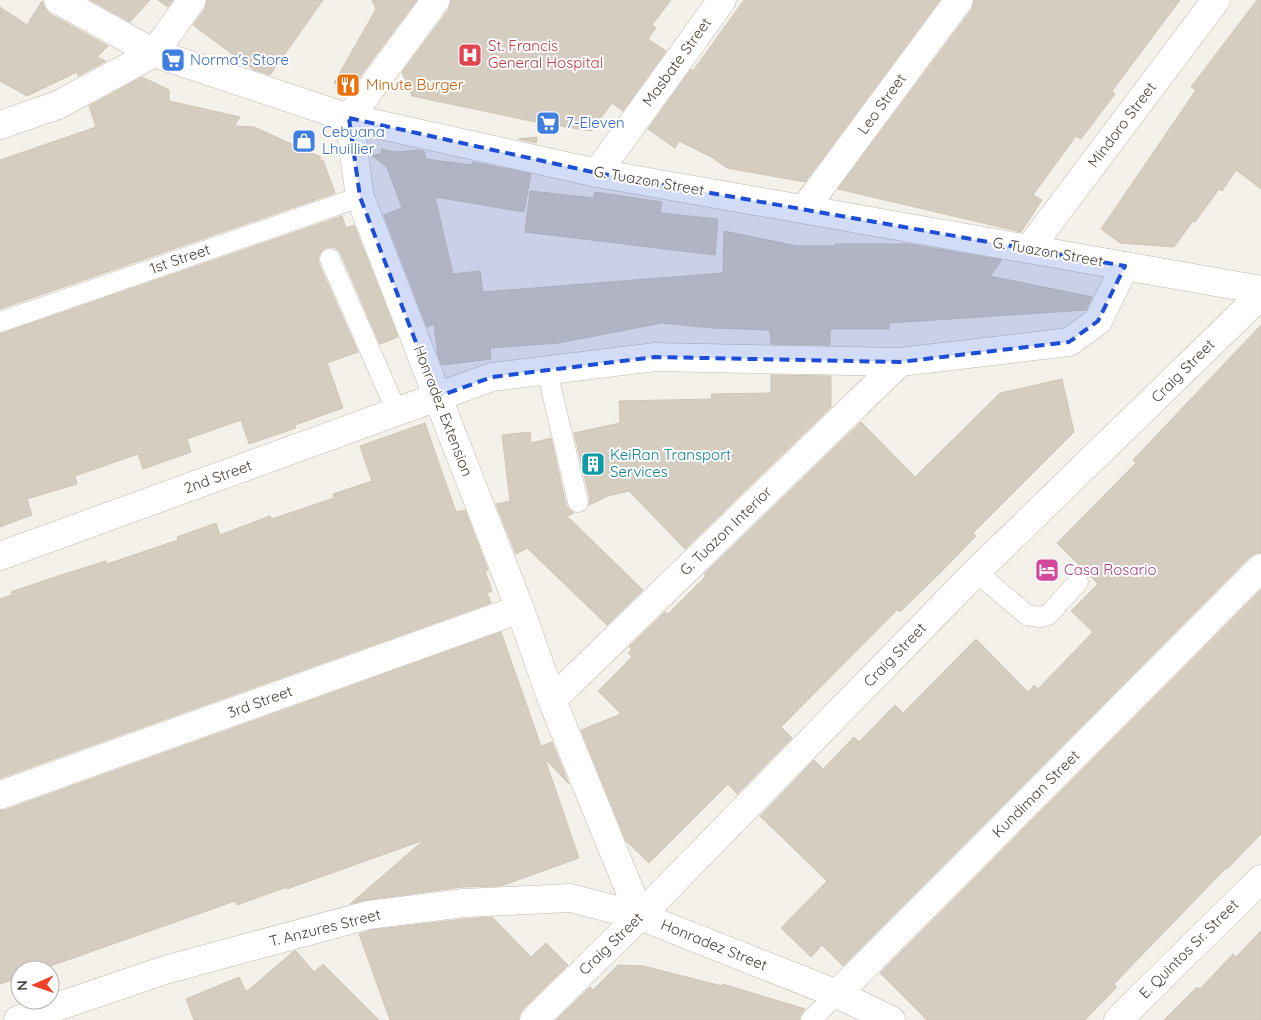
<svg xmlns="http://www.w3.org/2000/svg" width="1261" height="1020" font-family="Quicksand,sans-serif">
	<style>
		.building { fill: #d6cdc1; stroke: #d0c5b4 }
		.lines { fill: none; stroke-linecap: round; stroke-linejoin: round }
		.service-casing { stroke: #c0b9ae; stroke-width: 21 }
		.pedestrian-casing { stroke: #c0b9ae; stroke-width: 29 }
		.minor-casing { stroke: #c0b9ae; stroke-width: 29 }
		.tertiary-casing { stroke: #c0b9ae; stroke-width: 29 }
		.service { stroke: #fff; stroke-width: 20 }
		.pedestrian { stroke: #fff; stroke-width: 28 }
		.minor { stroke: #fff; stroke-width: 28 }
		.tertiary { stroke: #fff; stroke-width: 28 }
		.marked { fill: #1d4ed8; fill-opacity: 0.2; stroke: #1d4ed8; stroke-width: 4; stroke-dasharray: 10 6; stroke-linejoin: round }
		.labels { text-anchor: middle; stroke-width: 4; stroke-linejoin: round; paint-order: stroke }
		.health-label { font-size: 15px; fill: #be3a42; stroke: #fff; text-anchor: start }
		.shop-label { font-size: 15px; fill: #366cbe; stroke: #fff; text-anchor: start }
		.street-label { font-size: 15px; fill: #484239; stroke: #fff }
		.food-label { font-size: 15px; fill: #c56008; stroke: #fff; text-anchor: start }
		.culture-label { font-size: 15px; fill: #0d838f; stroke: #fff; text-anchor: start }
		.hotel-label { font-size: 15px; fill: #b23c85; stroke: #fff; text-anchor: start }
	</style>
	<rect width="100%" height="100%" fill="#f4f1eb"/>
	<path class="building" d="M90 0H150L130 22Z
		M158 0H173L168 7Z
		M207 0H323L270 75 254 70 193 25 205 9Z
		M372 0H417L349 91 334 83 376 9Z
		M451 0H671L652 25 656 28 648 39 666 51 623 111 612 103 591 131 536 122 412 96 402 72 449 9Z
		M744 0H940L805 182 727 168 713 158 679 141 675 148 648 129 691 69 693 71Z
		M974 0H1180L1112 91 1115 94 1081 139 1076 136 1033 195 1042 200 1021 232 838 189 972 9Z
		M1257 0H1261V189L1236 170 1222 191 1219 189 1195 222 1193 221 1174 247 1120 243 1101 229 1196 90 1191 87Z
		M42 1 45 8 50 14 108 46 97 57 106 61 78 76 77 72 27 96 0 81V7L27 25Z
		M142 77 169 90V101L240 117 234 126 254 127 321 157 319 160H323L335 193 0 309V160L96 127 89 106Z
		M537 137 536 143 518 139Z
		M381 149 396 152 420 150 424 151 426 159 471 165 473 162 531 174 524 212 435 197 453 274 480 271 483 292 723 273 724 231 797 246H835V244H909L1002 260 990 276 1092 297 1086 310 889 323V329H830V345L771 344 770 330 712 328 662 323 558 343 490 348 491 359 442 365 438 355 434 324 427 327 384 215 402 208 387 167 371 155 382 154Z
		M530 191 594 198 595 192 662 202 660 213 718 219 715 255 525 232Z
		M342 216 346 228 354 225 398 337 380 344 341 254 337 249 332 247 326 248 321 252 318 257 319 264 358 352 327 363 343 408 295 425 296 428 249 444 241 420 187 439 191 452 143 469 138 454 75 476 77 484 27 499 32 515 0 527V334Z
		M1261 325V553H1256L1250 557 843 966 822 945 811 957 781 928 827 881 760 816 814 760 823 769 854 737 859 742 895 705 903 713 976 639 1028 692 1034 685 1038 689 1093 632 1071 611 1098 584 1057 543 1136 463 1133 460Z
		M771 375 831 376V407L685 549 629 491 608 496 589 505 590 499 574 433 620 423 619 401 712 399 711 394 771 393Z
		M1062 379 1074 432 973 533 976 536 941 572 900 612 897 610 781 727 792 738 737 794 728 784 649 863 626 841 581 730 621 714 598 691 632 657 628 653 632 650 629 647 665 612 668 614 706 576 704 574 861 422 915 477 1000 393Z
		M425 423 456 512 465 510 488 570 485 571 492 591 487 593 491 603 0 778V599L12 595 11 592 58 576 106 561 107 564 178 540 177 537 216 523 220 535 270 516 272 519 334 498 333 494 372 481 360 446Z
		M530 432 531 443 551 438 566 505 569 510 574 513 567 516 643 590 607 625 527 548 516 554 496 504 510 501 502 435Z
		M1261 590V834L1227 869 1226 868 1114 984 1117 987 1085 1020H927L880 973Z
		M501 632 541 746 552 742 569 784 545 759 579 858 501 886 462 887 366 900 350 904 424 840 287 889V887L237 905 235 901 39 970H20V977L0 984V810H5Z
		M492 917 531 957 546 943 568 965 523 1009 519 1015V1020H390L359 934 371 930 465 919Z
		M1261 931V1020H1164L1197 987 1200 989 1233 954 1236 957Z
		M294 951H296L314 972 323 964 379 1020H194L186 999 239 977 246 992Z
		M618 965 643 966 722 986 723 984 805 1009 800 1016 799 1020H556L590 987 593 990Z"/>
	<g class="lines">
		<g class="service-casing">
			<path id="service" d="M330 259 397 412
				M0 322 360 197
				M547 371 578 502
				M976 572 1027 615 1040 617 1048 615 1078 582
				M811 1020 837 994"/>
		</g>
		<g class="pedestrian-casing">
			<path id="pedestrian" d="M837 994 1261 568"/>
		</g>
		<g class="minor-casing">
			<path id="minor" d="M436 0 349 118 360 197 520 609 552 700 640 916
				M0 125 58 105 154 53 192 0
				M597 173 722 0
				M805 208 959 0
				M1029 249 1216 0
				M0 556 492 377 655 357 900 362 1069 342 1098 321 1125 266
				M552 700 900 362
				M0 795 520 609
				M18 1020 165 970 368 915 464 903 570 898 640 916 837 994 891 1020
				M534 1020 640 916 976 572 1261 295"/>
		</g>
		<g class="tertiary-casing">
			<path id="tertiary" d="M58 0 154 53 349 118 597 173 1261 290
				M1118 1020 1261 879"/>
		</g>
		<use href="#service" class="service"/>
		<use href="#pedestrian" class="pedestrian"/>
		<use href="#minor" class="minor"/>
		<use href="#tertiary" class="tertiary"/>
	</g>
	<path class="marked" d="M349 118 597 173 1125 266 1098 321 1069 342 900 362 655 357 492 377 437 397 360 197Z"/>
	<defs>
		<g id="hospital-square" transform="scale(1.25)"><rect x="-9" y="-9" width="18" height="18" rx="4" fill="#e0444e" stroke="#fff"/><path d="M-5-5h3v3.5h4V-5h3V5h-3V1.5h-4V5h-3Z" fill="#fff"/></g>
		<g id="supermarket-square" transform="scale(1.25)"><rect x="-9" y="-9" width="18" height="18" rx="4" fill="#3f7fe0" stroke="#fff"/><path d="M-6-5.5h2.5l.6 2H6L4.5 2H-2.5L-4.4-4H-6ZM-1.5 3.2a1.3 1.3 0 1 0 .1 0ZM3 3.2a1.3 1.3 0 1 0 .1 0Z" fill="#fff"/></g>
		<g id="restaurant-square" transform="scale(1.25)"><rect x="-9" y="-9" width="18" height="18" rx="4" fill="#e8710a" stroke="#fff"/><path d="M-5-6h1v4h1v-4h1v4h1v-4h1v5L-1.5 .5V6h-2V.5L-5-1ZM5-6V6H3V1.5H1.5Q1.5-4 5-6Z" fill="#fff"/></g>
		<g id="shop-square" transform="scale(1.25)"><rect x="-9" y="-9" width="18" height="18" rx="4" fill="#3f7fe0" stroke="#fff"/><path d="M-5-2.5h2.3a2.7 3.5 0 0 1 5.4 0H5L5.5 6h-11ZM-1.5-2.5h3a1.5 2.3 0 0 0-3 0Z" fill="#fff"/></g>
		<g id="building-square" transform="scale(1.25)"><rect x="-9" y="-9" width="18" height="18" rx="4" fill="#0f9aa8" stroke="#fff"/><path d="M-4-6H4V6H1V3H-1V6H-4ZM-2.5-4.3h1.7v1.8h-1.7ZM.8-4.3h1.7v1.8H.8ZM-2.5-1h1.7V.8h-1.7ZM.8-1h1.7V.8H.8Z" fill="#fff"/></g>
		<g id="hotel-square" transform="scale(1.25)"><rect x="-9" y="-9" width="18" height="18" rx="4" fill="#d1479c" stroke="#fff"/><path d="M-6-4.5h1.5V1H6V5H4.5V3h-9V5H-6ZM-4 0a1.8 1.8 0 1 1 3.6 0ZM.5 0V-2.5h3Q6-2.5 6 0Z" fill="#fff"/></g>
	</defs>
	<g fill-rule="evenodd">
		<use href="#hospital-square" x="470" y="55"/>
		<use href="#supermarket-square" x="173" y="60"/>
		<use href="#restaurant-square" x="348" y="85"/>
		<use href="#supermarket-square" x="548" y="123"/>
		<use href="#shop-square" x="304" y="141"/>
		<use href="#building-square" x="593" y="464"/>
		<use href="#hotel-square" x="1047" y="570"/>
	</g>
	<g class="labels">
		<g class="health-label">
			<text x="488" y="51">St. Francis<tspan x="488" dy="17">General Hospital</tspan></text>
		</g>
		<g class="shop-label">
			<text x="190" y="65">Norma's Store</text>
			<text x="566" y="128">7-Eleven</text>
			<text x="322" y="137">Cebuana<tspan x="322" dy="17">Lhuillier</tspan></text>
		</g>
		<g class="street-label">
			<text transform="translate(677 62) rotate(-54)" y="5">Masbate Street</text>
			<text transform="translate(882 104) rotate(-54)" y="5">Leo Street</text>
			<text transform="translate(1122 125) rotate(-53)" y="5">Mindoro Street</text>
			<text transform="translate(649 181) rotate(10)" y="5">G. Tuazon Street</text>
			<text transform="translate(1048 252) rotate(10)" y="5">G. Tuazon Street</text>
			<text transform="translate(180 259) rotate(-19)" y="5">1st Street</text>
			<text transform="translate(1183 371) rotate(-45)" y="5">Craig Street</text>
			<text transform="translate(443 411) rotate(69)" y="5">Honradez Extension</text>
			<text transform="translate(218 477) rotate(-20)" y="5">2nd Street</text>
			<text transform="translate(726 531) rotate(-44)" y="5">G. Tuazon Interior</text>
			<text transform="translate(895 655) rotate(-46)" y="5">Craig Street</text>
			<text transform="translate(260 702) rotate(-20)" y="5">3rd Street</text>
			<text transform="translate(1036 794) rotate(-45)" y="5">Kundiman Street</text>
			<text transform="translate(325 928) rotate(-14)" y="5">T. Anzures Street</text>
			<text transform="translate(611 944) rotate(-44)" y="5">Craig Street</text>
			<text transform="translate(714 945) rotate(22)" y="5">Honradez Street</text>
			<text transform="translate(1189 949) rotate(-45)" y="5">E. Quintos Sr. Street</text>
		</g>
		<g class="food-label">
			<text x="366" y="90">Minute Burger</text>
		</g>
		<g class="culture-label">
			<text x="610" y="460">KeiRan Transport<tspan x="610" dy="17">Services</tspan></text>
		</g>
		<g class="hotel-label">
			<text x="1064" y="575">Casa Rosario</text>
		</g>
	</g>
	<g transform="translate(35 985) rotate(268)"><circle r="24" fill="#ffffff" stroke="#b6b3b0"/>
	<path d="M0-4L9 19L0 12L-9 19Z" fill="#ef4128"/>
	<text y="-8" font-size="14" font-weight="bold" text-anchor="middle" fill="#484239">N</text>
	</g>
</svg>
